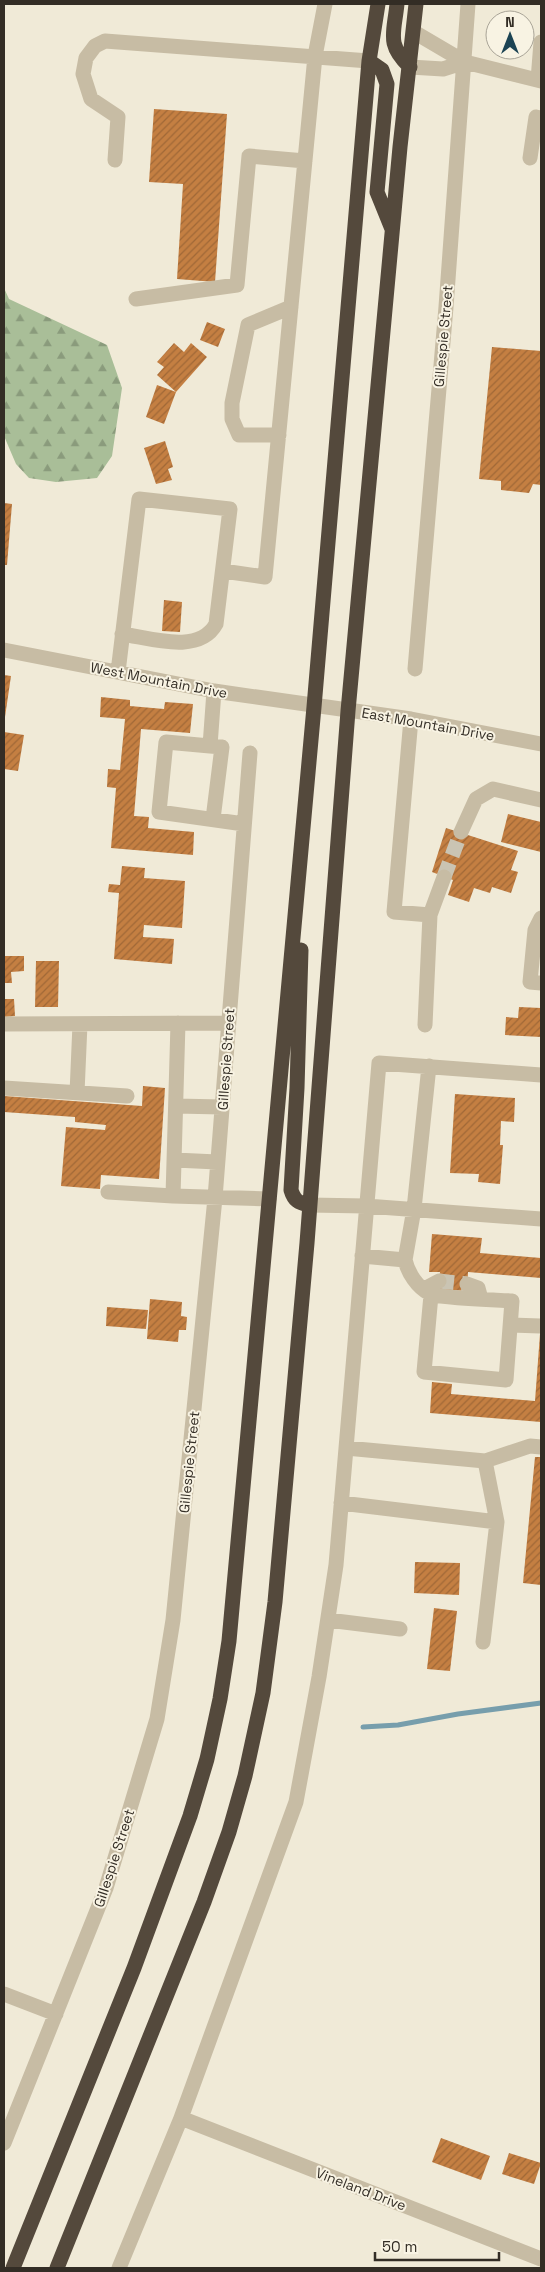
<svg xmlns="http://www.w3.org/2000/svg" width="545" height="2272" font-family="'Space Grotesk',sans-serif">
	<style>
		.forest { fill: url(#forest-firs) }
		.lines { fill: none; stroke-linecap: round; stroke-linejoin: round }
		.stream { stroke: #779eac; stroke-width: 5 }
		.building { fill: url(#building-hatch) }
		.minor-tunnel { stroke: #cac4b3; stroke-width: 15; stroke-dasharray: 15 8; stroke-linecap: butt }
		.minor { stroke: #c7bca4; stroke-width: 15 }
		.highway { stroke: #54493c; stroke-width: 15 }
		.labels { text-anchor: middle; stroke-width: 4; stroke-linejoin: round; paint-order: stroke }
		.street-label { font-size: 14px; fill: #332d25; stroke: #f8f3e3 }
	</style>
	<defs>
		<pattern id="forest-firs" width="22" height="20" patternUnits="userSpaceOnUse" patternTransform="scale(1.25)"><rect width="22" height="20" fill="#a9be98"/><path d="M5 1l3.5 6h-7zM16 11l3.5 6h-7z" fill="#8a9b7c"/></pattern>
		<pattern id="building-hatch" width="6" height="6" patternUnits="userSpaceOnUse" patternTransform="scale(1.25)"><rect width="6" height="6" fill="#c47f42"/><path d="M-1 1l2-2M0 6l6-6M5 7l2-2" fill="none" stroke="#a06837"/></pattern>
	</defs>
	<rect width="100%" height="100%" fill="#f0ead7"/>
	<path class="forest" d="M4 288 9 299 107 345 122 388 112 456 97 478 56 482 29 478 16 464 4 436Z"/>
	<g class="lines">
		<path class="stream" d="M363 1727 398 1725 458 1714 541 1703"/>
	</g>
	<path class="building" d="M154 109 227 114 215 282 177 279 183 184 149 182Z
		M207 322 225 329 218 347 200 340Z
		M174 343 184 352 191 343 207 357 176 392 164 424 146 417 157 385 176 392 157 375 164 367 157 362Z
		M492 347 541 351V485L533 484 529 493 501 490V481L479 479Z
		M165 441 173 467 168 469 172 480 156 484 144 448Z
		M4 503 12 504 7 565H4Z
		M164 600 182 602 180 632 162 631Z
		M4 675 11 676 5 717H4Z
		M101 697 130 700V706L164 709 165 702 193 704 190 733 141 729 134 816 149 817 148 828 194 832 193 855 111 848 116 788 107 787 108 769 120 770 125 719 100 717Z
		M4 732 24 735 18 771 4 769Z
		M508 814 541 822V852L501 842Z
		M446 828 518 851 511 870 518 872 511 893 492 887 490 893 474 888 469 902 448 895 453 880 432 872Z
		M122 866 145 868 144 878 185 881 182 928 144 925 143 937 174 939 172 964 114 959 119 893 108 892 109 884 120 885Z
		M4 956H24V971L11 972 12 983H4Z
		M36 961H59L58 1007H35Z
		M4 999H14L15 1016 4 1017Z
		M519 1007 541 1008V1037L505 1035 506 1017 518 1018Z
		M143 1086 165 1088 159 1179 101 1175 100 1189 61 1186 66 1127 105 1130 106 1125 75 1122V1117L4 1112V1096L142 1106Z
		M455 1094 515 1098 514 1122 501 1121 500 1145H503L500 1184 478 1182 479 1174 450 1173Z
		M432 1234 482 1238 480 1253 541 1258V1278L468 1272 467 1291 438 1289 440 1272H429Z
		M150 1299 182 1302 181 1316 187 1317 186 1330H179L178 1342 147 1339Z
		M107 1307 148 1310 146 1329 106 1326Z
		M540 1334 541 1422 430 1413 432 1382 452 1384 451 1394 535 1401Z
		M535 1457H541V1585L523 1583Z
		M415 1562 460 1563 459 1595 414 1593Z
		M434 1608 457 1611 450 1671 427 1669Z
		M441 2138 490 2156 481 2180 432 2162Z
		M509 2153 541 2163 534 2184 502 2174Z"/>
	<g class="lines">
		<path class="minor-tunnel" d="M444 877 461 832
			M439 1281 467 1284"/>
		<path class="minor" d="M414 32 465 62 541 81
			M410 67 443 69 465 62
			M538 80 541 42
			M530 158 536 117 541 118
			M115 160 118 117 91 99 83 74 86 58 95 46 105 41 369 61
			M136 299 237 285 249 156 305 161
			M279 435H239L232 419V403L248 325 291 307
			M223 571 265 577 315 56 325 4
			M4 650 214 691 411 719 541 744
			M415 669 446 307 468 4
			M118 672 139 499 230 509 216 624C199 655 150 638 122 634
			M214 691 210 746 166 742 159 812 244 824
			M411 719 394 912 430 915 444 877
			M210 746 222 747 213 819
			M461 832 476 799 493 789 541 800
			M541 918 535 930 530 982 541 983
			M4 1024 228 1023
			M425 1025 430 915
			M4 1088 127 1096
			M77 1093 80 1024
			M176 1106 222 1107
			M175 1160 217 1162
			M108 1192 173 1196 178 1023
			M173 1196 269 1199
			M309 1205 366 1206 541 1219
			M362 1256 405 1260C408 1273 417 1287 430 1294 438 1298 499 1300 512 1301L506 1380 424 1372 431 1295
			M405 1260 414 1209 429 1066
			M467 1284 478 1288 481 1299
			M424 1289 439 1281
			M511 1325 540 1326
			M346 1448 485 1461 530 1446 541 1447
			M341 1503 497 1522
			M328 1620 400 1629
			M483 1642 497 1522 485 1461
			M4 1994 56 2014
			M181 2118 541 2259
			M4 2143 106 1888 157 1719 173 1620 215 1198 250 753
			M119 2268 181 2118 296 1802 319 1677 336 1565 379 1063 541 1075"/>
		<path class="highway" d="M397 4C394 34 386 44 410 67
			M369 61 382 70 387 84 377 192 392 229
			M301 950 297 1088 291 1190C294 1200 298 1203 309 1205
			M13 2268 134 1968 190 1816 207 1759 220 1699 229 1641 314 707 369 61 378 4
			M57 2268 204 1902 229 1832 245 1776 263 1693 275 1602 307 1243 348 711 400 147 416 4"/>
	</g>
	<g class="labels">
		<g class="street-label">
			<text transform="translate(443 336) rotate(-85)" y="5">Gillespie Street</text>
			<text transform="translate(159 680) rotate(11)" y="5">West Mountain Drive</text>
			<text transform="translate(428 724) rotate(10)" y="5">East Mountain Drive</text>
			<text transform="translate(226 1059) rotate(-86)" y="5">Gillespie Street</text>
			<text transform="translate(189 1462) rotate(-84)" y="5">Gillespie Street</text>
			<text transform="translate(114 1858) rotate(-72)" y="5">Gillespie Street</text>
			<text transform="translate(361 2189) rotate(21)" y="5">Vineland Drive</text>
		</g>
	</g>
	<rect width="545" height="2272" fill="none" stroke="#332d25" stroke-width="10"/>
	<g transform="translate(510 35)"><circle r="24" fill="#f8f3e3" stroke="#a9a497"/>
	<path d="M0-4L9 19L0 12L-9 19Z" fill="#1c4353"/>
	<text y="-8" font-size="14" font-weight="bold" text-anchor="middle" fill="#332d25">N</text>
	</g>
	<path d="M375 2252v8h124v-8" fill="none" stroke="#332d25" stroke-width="2.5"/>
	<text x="382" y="2252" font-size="15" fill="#332d25" stroke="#f8f3e3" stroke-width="4" paint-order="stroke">50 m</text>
</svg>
